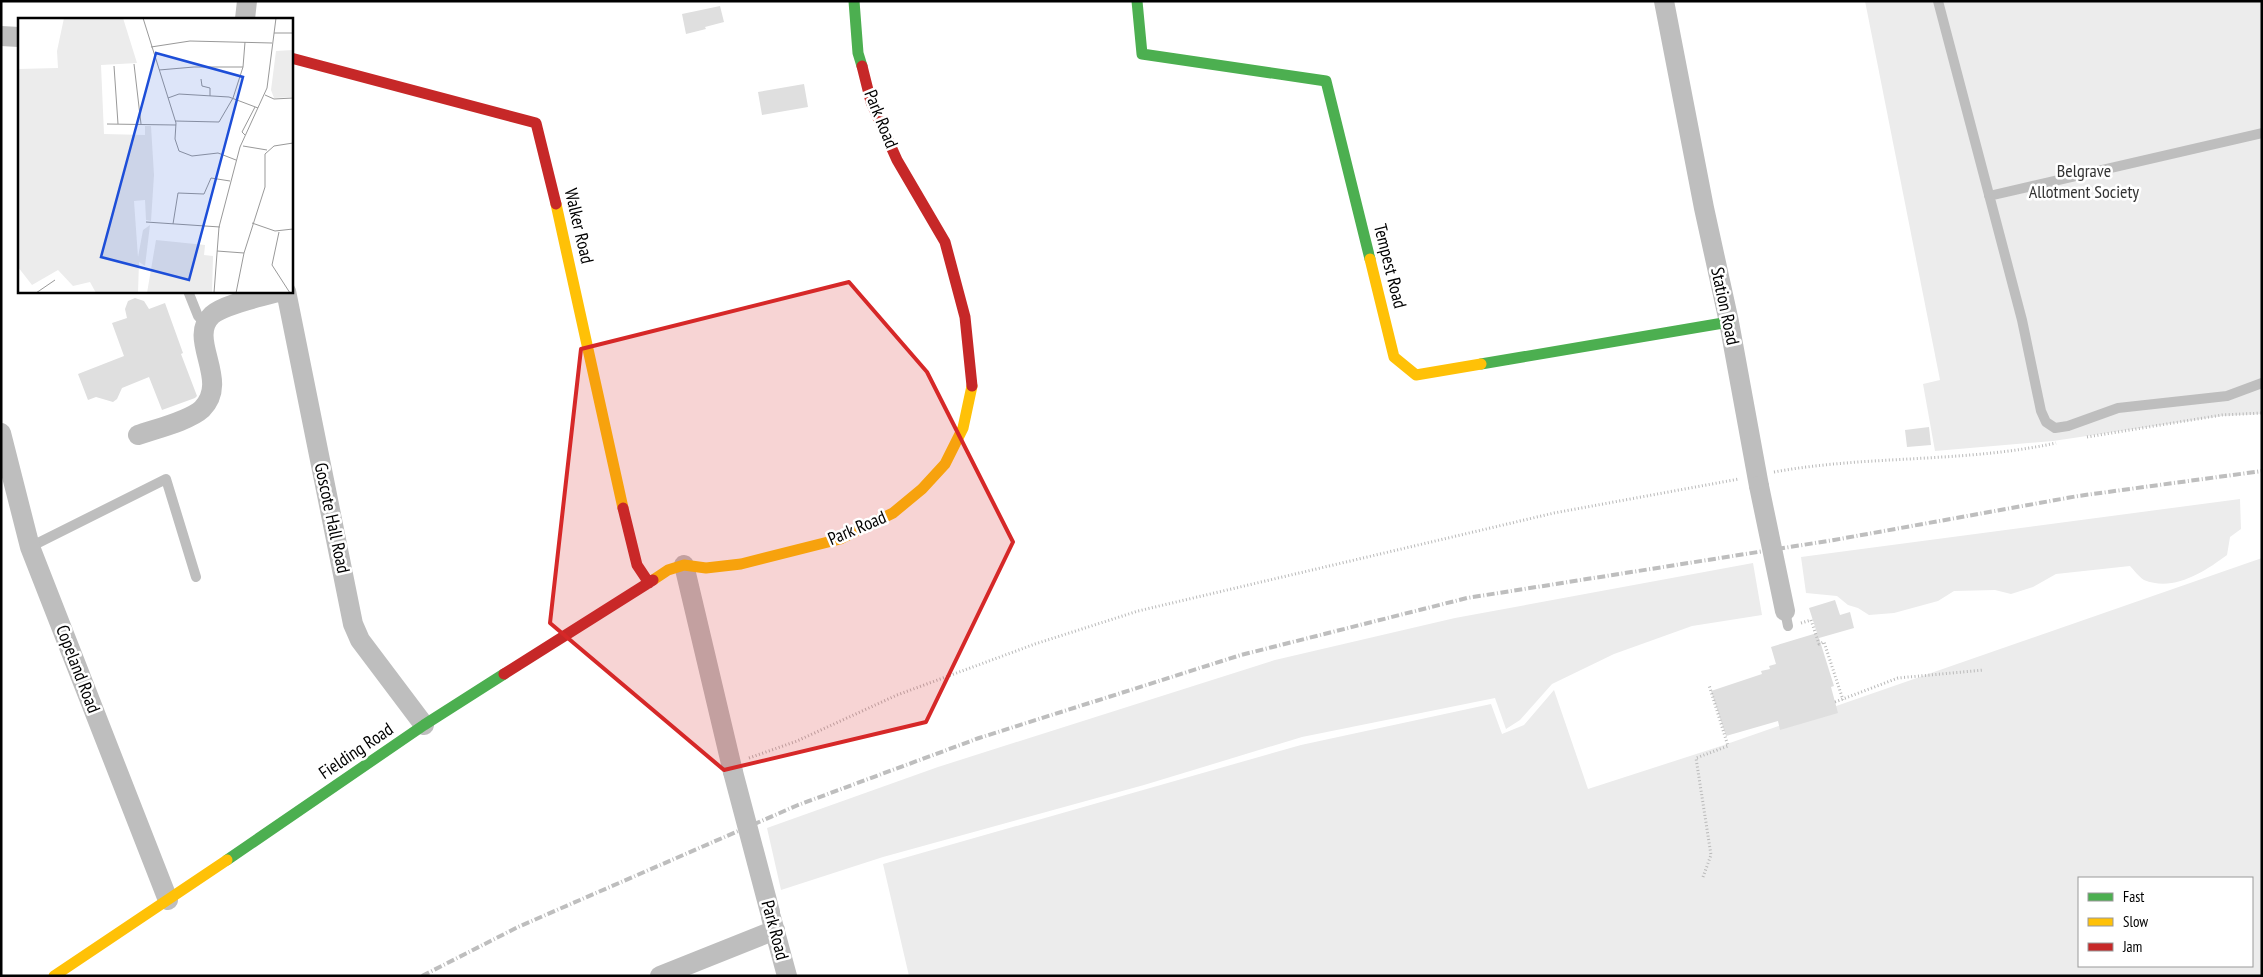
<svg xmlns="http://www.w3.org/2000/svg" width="2263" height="977" font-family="'PT Sans Narrow',sans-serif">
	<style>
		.green { fill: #ececec; fill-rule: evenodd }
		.building { fill: #dfdfdf }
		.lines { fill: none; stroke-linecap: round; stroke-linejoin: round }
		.path { stroke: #b9b9b9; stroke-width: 3; stroke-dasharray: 1 2.5; stroke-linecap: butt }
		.lane { stroke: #bebebe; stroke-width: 10 }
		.street { stroke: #bebebe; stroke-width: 20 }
		.fast { stroke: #4caf50; stroke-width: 11 }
		.slow { stroke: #ffc107; stroke-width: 11 }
		.jam { stroke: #c62828; stroke-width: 11 }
		.rail { stroke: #bebebe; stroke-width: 4; stroke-dasharray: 8 2.5 1 2.5; stroke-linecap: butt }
		.street-bridge { stroke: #bebebe; stroke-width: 20 }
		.marked { fill: #d62828; fill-opacity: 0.2; stroke: #d62828; stroke-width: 4; stroke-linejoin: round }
		.labels { text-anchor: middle; stroke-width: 5; stroke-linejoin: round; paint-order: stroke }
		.street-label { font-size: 18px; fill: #000; stroke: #fff }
		.park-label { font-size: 18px; fill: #333; stroke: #fff }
		.inset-road { fill: none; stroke: #999; stroke-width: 1 }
		.view { fill: #1d4ed8; fill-opacity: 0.15; stroke: #1d4ed8; stroke-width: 2.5 }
		.inset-edge { fill: none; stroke: #000; stroke-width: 2.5 }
	</style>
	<rect width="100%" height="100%" fill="#fff"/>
	<path class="green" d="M1865 1H2262V414L2222 416 2053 441 1935 451 1923 384 1940 380Z
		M2240 499 2241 529 2230 537 2227 555C2204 572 2174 592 2144 580 2139 577 2134 570 2130 566L2056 574 2033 587 2011 594 1995 590 1954 591 1938 601 1894 613 1869 615 1858 608 1848 605 1837 596 1806 593 1801 557Z
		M2262 558V976H909L883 864 1301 745 1491 704 1502 734 1524 725 1554 690 1588 789 1721 746ZM2079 878H2252V966H2079Z
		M1753 563 1762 615 1692 626 1614 654 1552 684 1520 720 1506 729 1495 698 1302 737 1144 785 883 857 781 890 767 828 938 767 1275 660 1455 618Z"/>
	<path class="building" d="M720 6 724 22 705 27 706 29 686 34 682 14Z
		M804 84 808 107 762 115 758 92Z
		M135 298 144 301 149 309 165 303 183 353 181 354 197 396 195 398 162 410 149 377 122 388 117 399 113 402 96 397 88 400 78 374 124 356 112 323 127 318 125 309 128 301Z
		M1929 427 1931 445 1907 447 1905 430Z
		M1835 600 1840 615 1850 612 1854 628 1819 638 1834 686 1831 687 1838 713 1780 730 1778 721 1726 736 1711 691 1762 674 1761 671 1770 669 1769 666 1776 664 1771 647 1817 633 1809 608Z"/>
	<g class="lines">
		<path class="path" d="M2087 437 2222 415 2262 413
			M1774 472C1867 455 1964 463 2056 443
			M1801 623 1811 620 1819 644 1824 642 1843 700
			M1835 702 1898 678 1984 670
			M749 758 797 741 897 695 1035 644 1138 611 1554 513 1739 479
			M1703 877 1711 855 1696 758 1728 746 1709 685"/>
		<path class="lane" d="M1938 1 2022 320 2041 411 2046 422 2055 428 2068 426 2118 408 2227 396 2262 383
			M1989 196 2262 133
			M188 291 198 316 206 325
			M30 547 166 479 196 577
			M1785 611 1788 626"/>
		<path class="street" d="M1664 1 1704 208 1729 322 1759 486
			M245 19 247 1
			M1 36 19 37
			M286 291 353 624 360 640 424 725
			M1 433 30 547 168 900
			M138 435C155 429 189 421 202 409 231 380 186 339 212 315 226 303 263 297 281 291
			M684 565 733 772
			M771 917 787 976
			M660 976 775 930"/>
		<path class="fast" d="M854 1 858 53 862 66
			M1137 1 1142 54 1326 81 1370 259
			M1481 364 1729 322
			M227 860 424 725 504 674"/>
		<path class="slow" d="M556 204 623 508
			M1370 259 1394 357 1416 375 1481 364
			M653 580 668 570 684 565 706 568 741 564 840 539 893 513 922 489 945 464 963 428 972 386
			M54 976 227 860"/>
		<path class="jam" d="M291 58 536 123 556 204
			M862 66 871 102 897 160 945 242 965 317 972 386
			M623 508 637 565 649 583
			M504 674 653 580"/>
		<path class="rail" d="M422 976 518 927 798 805 979 738 1241 655 1467 598 1834 540 2078 496 2262 471"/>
		<path class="street-bridge" d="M1759 486 1785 611
			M733 772 770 912"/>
	</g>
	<path class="marked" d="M849 282 927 372 1013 542 926 722 724 770 550 623 581 349Z"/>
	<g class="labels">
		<g class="street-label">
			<text transform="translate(881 119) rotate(68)" y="6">Park Road</text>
			<text transform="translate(579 226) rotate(77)" y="6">Walker Road</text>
			<text transform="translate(1390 266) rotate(76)" y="6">Tempest Road</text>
			<text transform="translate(1725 306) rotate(78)" y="6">Station Road</text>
			<text transform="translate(332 518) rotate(78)" y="6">Goscote Hall Road</text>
			<text transform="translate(857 528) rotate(-23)" y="6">Park Road</text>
			<text transform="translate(78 669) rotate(69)" y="6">Copeland Road</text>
			<text transform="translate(356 751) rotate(-34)" y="6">Fielding Road</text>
			<text transform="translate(775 930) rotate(75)" y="6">Park Road</text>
		</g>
		<g class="park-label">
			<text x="2084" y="177">Belgrave<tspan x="2084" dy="21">Allotment Society</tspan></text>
		</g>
	</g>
	<g transform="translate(18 18)">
		<rect width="275" height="275" fill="#fff"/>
		<path d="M46 0H105L119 45 83 47 86 116 127 117V108H133L136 157 133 203 128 202 127 182 116 183 120 239 125 212 132 207 127 248 121 244 120 275H78L72 264 55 268 40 252 14 267 0 249V51L40 50 39 33ZM275 32V79L256 80 253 72 258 33ZM138 222 187 227 186 237 195 238 194 275H129Z" fill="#ececec"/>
		<path class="inset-road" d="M125 0 158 105 157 121 161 133 174 138 200 135 218 142M256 15H275M133 29 172 23 254 25M116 46 123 106M96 48 100 106M141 52 176 49H225M183 61 184 68 192 70V78M247 77 256 81 275 80M150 80 161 76 211 79 240 90M157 103 201 104 215 80 225 49 227 24M89 106 158 107M227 117 224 114 237 89M225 128 249 132M128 204 202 209M234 205 257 213 275 211M155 206 160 175 186 176 193 160 212 163M261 214 254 247 272 275M199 233 226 235M18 275 37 262M196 275 201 209 222 129 249 70 258 0M218 275 226 235 247 169V136L256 128 275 125"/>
		<path class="view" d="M138 35 225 59 171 262 83 239Z"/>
		<rect width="275" height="275" class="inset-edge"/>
	</g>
	<rect width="2263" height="977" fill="none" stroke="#000000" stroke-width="5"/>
	<rect x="2078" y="877" width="175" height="90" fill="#ffffff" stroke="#999999"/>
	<rect x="2088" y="893" width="25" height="8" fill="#4caf50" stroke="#999999"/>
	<text x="2123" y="902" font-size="15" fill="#000000">Fast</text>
	<rect x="2088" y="918" width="25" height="8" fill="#ffc107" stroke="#999999"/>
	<text x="2123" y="927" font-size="15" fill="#000000">Slow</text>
	<rect x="2088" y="943" width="25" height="8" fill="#c62828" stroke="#999999"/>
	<text x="2123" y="952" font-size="15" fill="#000000">Jam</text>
</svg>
